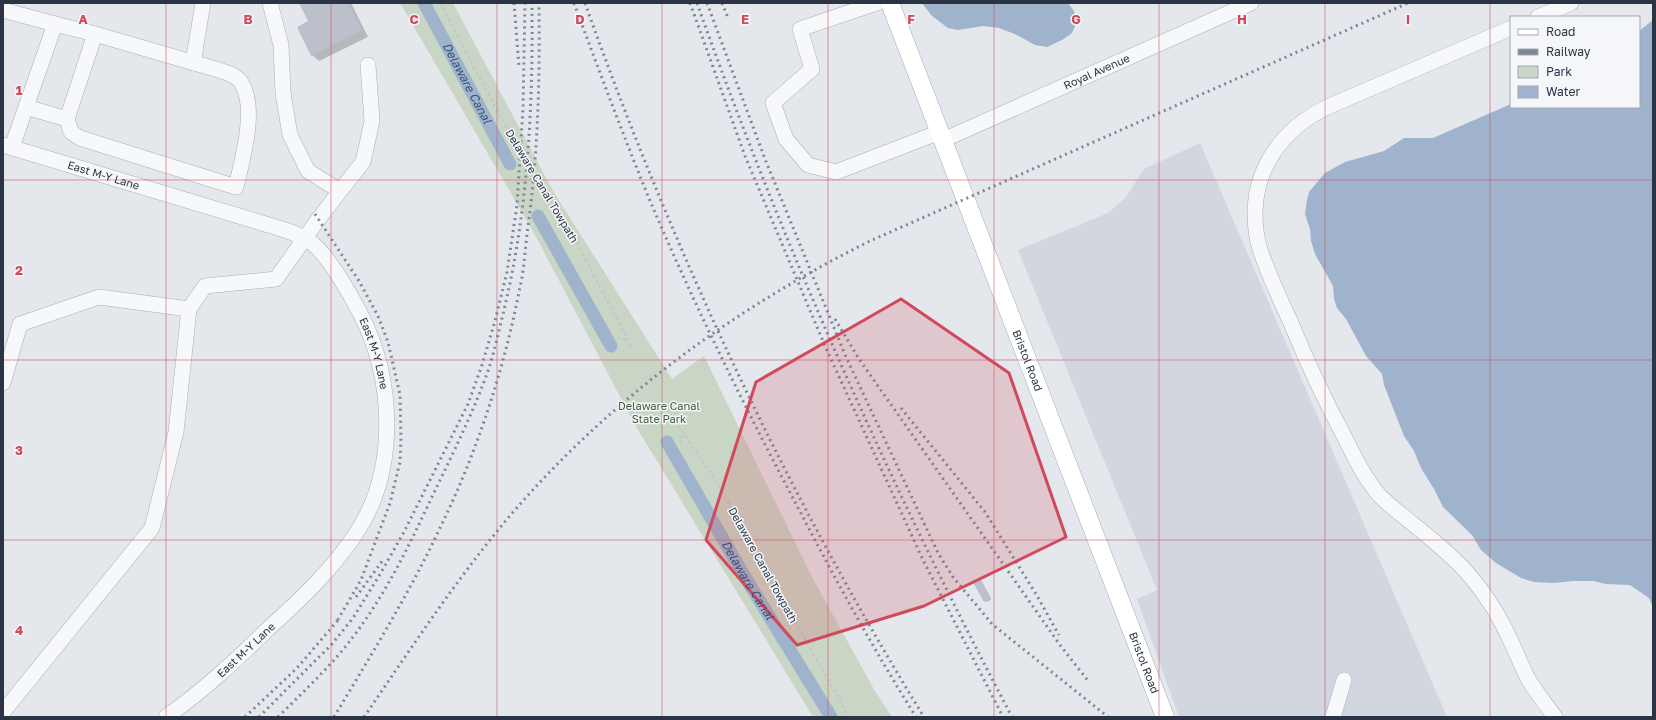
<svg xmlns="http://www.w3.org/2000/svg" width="1656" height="720" font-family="'Golos Text',sans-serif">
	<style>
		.built { fill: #d2d6de }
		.green { fill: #c9d6c5 }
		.water { fill: #9fb4cc }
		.shadow { fill: #0003 }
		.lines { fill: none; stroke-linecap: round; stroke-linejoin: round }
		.canal { stroke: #9fb4cc; stroke-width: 13 }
		.building { fill: #bbc0ca }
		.minor-casing { stroke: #a9aeb7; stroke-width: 16 }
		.major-casing { stroke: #a3abb8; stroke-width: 19 }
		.path { stroke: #c2c5cb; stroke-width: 2; stroke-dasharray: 3 3; stroke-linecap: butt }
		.minor { stroke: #f7f8fa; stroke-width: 15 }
		.major { stroke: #fff; stroke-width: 18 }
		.rail { stroke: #7d8696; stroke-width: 3; stroke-dasharray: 2 4; stroke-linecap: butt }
		.marked { fill: #d1495b; fill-opacity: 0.2; stroke: #d1495b; stroke-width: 3; stroke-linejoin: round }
		.grid { fill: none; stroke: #d1495b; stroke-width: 1; stroke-opacity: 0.55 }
		.labels { text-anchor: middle; stroke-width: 3; stroke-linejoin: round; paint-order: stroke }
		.street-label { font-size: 11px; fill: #2b3445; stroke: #f4f6f9 }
		.park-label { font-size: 11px; fill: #3f6138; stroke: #f4f6f9 }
		.water-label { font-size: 12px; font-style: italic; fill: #34527a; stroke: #f4f6f9 }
		.grid-label { font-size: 13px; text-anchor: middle; font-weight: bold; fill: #d1495b; stroke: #f4f6f9; stroke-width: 3; stroke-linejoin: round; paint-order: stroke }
	</style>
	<rect width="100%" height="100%" fill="#e4e7ec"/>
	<path class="built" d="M1200 143 1447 717H1179L1137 599 1157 590 1018 250 1108 213 1126 197 1144 169Z"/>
	<path class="green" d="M400 3H453L553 191 672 379 704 356 812 577 876 693 892 717H813L635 425 534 233Z"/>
	<path class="water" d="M922 3H1068L1074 11 1077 22 1072 33 1062 40 1047 47 1035 45 1015 34 999 28 983 26 958 30 948 28 932 16Z
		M1653 20V608L1649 598 1630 585 1606 584 1593 581H1574L1553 583 1534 582 1521 578 1496 563 1481 550 1472 535 1443 507 1434 489 1421 468 1414 451 1404 436 1384 385 1382 374 1366 356 1346 319 1337 308 1334 299 1333 286 1315 254 1311 241 1310 229 1305 214 1307 200 1309 192 1325 173 1345 162 1384 151 1404 138H1433L1511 104V107H1639V31Z"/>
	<path class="shadow" d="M300 3H351L368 37 319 61 312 55 310 22Z
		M981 581 991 600 986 602 985 601Z"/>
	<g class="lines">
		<g class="canal">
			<path id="s1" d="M424 3 510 164"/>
			<path d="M538 216 611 346"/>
			<path id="s2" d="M667 442 745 577 831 717"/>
		</g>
	</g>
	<path class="building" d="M299 3H348L362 30 311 56 297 27 308 21Z
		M980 578 991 598 984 602 973 582Z"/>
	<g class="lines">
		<g class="minor-casing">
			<g id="minor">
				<path d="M877 3 800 29 812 69 773 103 786 139 808 165 836 172 940 132"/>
				<path d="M3 10 55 24 12 147"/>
				<path d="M1538 17 1571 3"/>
				<path d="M1511 28 1325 108C1284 129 1256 165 1255 212 1255 224 1256 237 1260 249 1268 274 1280 299 1291 323 1307 362 1324 399 1344 436 1354 456 1365 479 1380 496 1390 506 1402 515 1413 524 1433 540 1454 557 1470 576 1489 598 1503 622 1514 648 1518 657 1522 666 1526 675 1534 690 1545 703 1555 717"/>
				<path d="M193 63 203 3"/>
				<path d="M26 107 67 119 95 34 55 24"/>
				<path d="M67 119 71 132 80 138 236 187C242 161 257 109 242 84 238 76 230 74 222 71L95 34"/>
				<path id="s3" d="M943 140 1251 3"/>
				<path id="s4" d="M3 145 272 226C285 230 301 234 312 243 330 258 350 294 361 315 394 380 398 469 357 532 333 569 301 599 268 629 236 660 203 691 166 717"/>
				<path d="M340 191 363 162 372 121 368 65"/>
				<path d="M3 383 20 324 99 297 189 309 205 286 276 279 317 221 340 191 308 171 290 135 283 93 281 45 270 3"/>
				<path d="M3 712 152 528 176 432 189 309"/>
				<path d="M1333 717 1344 680"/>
			</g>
		</g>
		<g class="major-casing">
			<g id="major">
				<path id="s5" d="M890 3 1165 717"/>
			</g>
		</g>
		<path class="path" d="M440 3 506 127 575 239 632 348
			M617 337 627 340
			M672 416 719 486 849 717
			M680 444 683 432"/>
		<use href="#minor" class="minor"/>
		<use href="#major" class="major"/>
		<path class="rail" d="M514 3 519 67
			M574 3C598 68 622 132 648 196 692 300 742 402 795 502 833 575 872 647 916 717
			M585 3C673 251 786 493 924 717
			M690 3 745 156 825 346 923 560 1003 717
			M697 3C784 248 890 486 1012 717
			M707 3 765 159 846 357 938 553 953 577 992 624 1108 717
			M722 3 728 18
			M315 214 359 281 378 316 388 342 400 395 401 438 400 462 390 503 361 580 336 623
			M835 319 859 359 1060 645 1089 682
			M901 408 985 512 1036 594 1059 635
			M356 597 383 560
			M245 717 297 668 339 619
			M259 717 332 644 353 618 379 576 404 532 468 404 482 365 495 321 507 272 517 205 523 109 525 3
			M278 717C304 691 331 666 353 637 385 595 408 548 430 501 451 457 473 414 489 368 494 352 498 335 502 318 528 215 533 109 532 3
			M334 717C371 655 409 594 440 528 477 452 504 370 520 287 524 270 525 252 527 234 538 157 540 81 539 3
			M364 717C412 647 459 575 514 511 613 397 735 308 870 241L1408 3"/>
	</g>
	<path class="marked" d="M901 299 1009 373 1066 537 924 606 797 645 706 540 756 382Z"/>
	<path class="grid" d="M166 3V717M331 3V717M497 3V717M662 3V717M828 3V717M994 3V717M1159 3V717M1325 3V717M1490 3V717M3 180H1653M3 360H1653M3 540H1653"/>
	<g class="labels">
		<g class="street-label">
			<text dy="4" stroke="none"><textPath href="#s3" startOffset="168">Royal Avenue</textPath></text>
			<text dy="4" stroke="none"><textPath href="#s4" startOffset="105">East M-Y Lane</textPath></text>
			<text transform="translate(542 186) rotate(59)" y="4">Delaware Canal Towpath</text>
			<text dy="4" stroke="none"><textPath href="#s4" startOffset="453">East M-Y Lane</textPath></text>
			<text dy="4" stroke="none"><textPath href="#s5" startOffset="383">Bristol Road</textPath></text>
			<text transform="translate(763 565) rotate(61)" y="4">Delaware Canal Towpath</text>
			<text transform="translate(246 650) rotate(-43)" y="4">East M-Y Lane</text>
			<text dy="4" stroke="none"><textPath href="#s5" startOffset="707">Bristol Road</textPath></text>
		</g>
		<g class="park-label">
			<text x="659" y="410">Delaware Canal<tspan x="659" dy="13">State Park</tspan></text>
		</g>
		<g class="water-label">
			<text dy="4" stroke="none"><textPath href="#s1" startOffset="91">Delaware Canal</textPath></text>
			<text dy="4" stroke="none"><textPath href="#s2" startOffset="160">Delaware Canal</textPath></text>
		</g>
	</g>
	<g class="grid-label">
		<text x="83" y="24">A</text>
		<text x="248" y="24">B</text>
		<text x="414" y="24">C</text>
		<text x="580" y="24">D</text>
		<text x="745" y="24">E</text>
		<text x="911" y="24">F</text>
		<text x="1076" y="24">G</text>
		<text x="1242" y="24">H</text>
		<text x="1408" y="24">I</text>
		<text x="19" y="95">1</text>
		<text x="19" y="275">2</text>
		<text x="19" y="455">3</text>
		<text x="19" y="635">4</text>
	</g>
	<rect width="1656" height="720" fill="none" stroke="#2b3445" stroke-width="8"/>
	<rect x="1510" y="16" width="130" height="92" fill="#f4f6f9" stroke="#a4a8b1"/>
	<rect x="1518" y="29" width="20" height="6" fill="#ffffff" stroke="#a4a8b1"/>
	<text x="1546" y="36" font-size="12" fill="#2b3445">Road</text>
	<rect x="1518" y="49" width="20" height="6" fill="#7d8696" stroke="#a4a8b1"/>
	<text x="1546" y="56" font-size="12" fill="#2b3445">Railway</text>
	<rect x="1518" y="66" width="20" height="12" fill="#c9d6c5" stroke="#a4a8b1"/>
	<text x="1546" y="76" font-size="12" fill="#2b3445">Park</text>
	<rect x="1518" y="86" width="20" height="12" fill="#9fb4cc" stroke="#a4a8b1"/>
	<text x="1546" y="96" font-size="12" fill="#2b3445">Water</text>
</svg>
